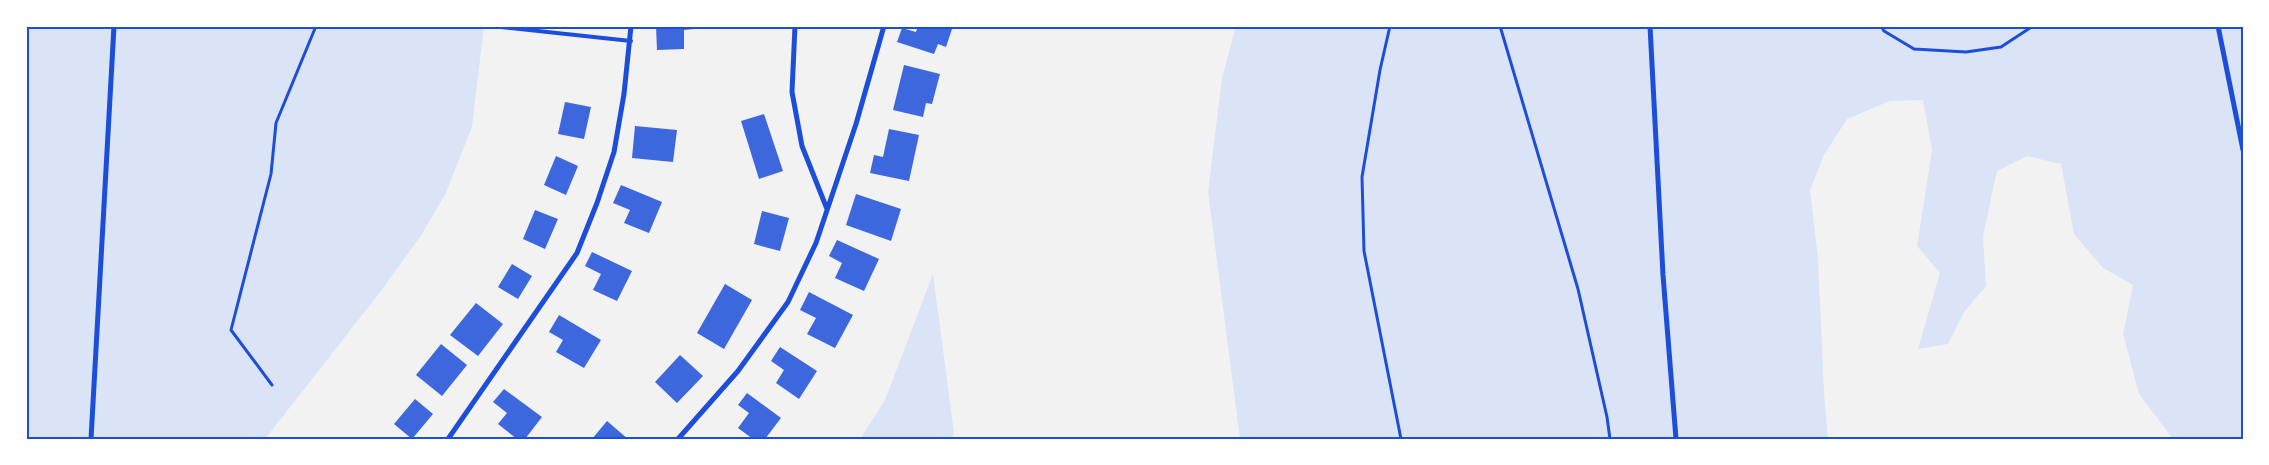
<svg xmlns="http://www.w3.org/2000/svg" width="2269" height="465" font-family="Inter,sans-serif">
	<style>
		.green { fill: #dbe4f7 }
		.building { fill: #3d67dc }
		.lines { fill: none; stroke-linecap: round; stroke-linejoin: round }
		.path { stroke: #1d4ed8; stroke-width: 3 }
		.service { stroke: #1d4ed8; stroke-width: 4 }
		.minor { stroke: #1d4ed8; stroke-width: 5 }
		.neatline { fill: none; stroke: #1d4ed8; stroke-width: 2 }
	</style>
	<rect width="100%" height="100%" fill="#f2f2f2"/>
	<path class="green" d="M26 26H484L472 127 445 195 420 237 381 291 265 439H26Z
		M1236 26H2243V439H2173L2139 394 2123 334 2133 285 2103 268 2074 234 2061 164 2027 156 1997 171 1983 236 1986 286 1964 312 1948 344 1918 349 1940 273 1917 246 1932 150 1923 100 1890 101 1847 119 1824 155 1810 190 1818 258 1824 393 1828 439H1240L1208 192 1222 78Z
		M933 274 954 433 951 439H860L885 400Z"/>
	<path class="building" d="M656 26H694V29L684 30V49L657 50Z
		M918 26H953L946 47 938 44 934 54 897 42 902 28 916 32Z
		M904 65 940 74 932 104 926 103 923 117 893 110Z
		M565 102 591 107 584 139 558 134Z
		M764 114 783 171 759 179 741 121Z
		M635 126 677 130 673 162 632 158Z
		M889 129 919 135 909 181 870 173 874 155 883 157Z
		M556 156 578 166 566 195 544 185Z
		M621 185 662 202 649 233 624 223 630 210 613 203Z
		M856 194 901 209 891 241 846 225Z
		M535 210 558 219 545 249 523 239Z
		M762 211 789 218 780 251 754 244Z
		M837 240 879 259 864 291 835 278 842 263 829 256Z
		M592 252 632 271 617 301 593 290 601 274 585 266Z
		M512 264 532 276 518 299 498 287Z
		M725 284 752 300 724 349 697 333Z
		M809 292 853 315 835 348 807 334 816 318 800 310Z
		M476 303 503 324 478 356 450 335Z
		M559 315 601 340 584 368 556 352 563 340 549 332Z
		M441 344 467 365 442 396 416 375Z
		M780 347 817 371 799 399 776 383 784 370 771 361Z
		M680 355 703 376 677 403 655 382Z
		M504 389 542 417 525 439H517L498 424 507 413 493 402Z
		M747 393 781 418 765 439H753L738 428 749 413 738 405Z
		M415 399 433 414 412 439 394 424Z
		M607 421 628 439H592Z"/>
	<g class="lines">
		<path class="path" d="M1390 26 1380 70 1362 177 1364 251 1401 439
			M1500 26 1578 289 1607 417 1610 439
			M1881 26 1884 31 1914 49 1966 52 2001 47 2033 26
			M272 385 231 330 271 174 276 123 316 26"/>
		<path class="service" d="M492 26 631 41"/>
		<path class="minor" d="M795 26 792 92 802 146 827 209
			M1650 26 1663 275 1676 439
			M2218 26 2243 150
			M91 439 114 26
			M448 439 577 253 597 203 614 152 624 94 631 26
			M678 439 738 371 788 302 816 243 856 124 884 26"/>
	</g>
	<rect width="2269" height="465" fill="none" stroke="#ffffff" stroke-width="55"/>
	<rect x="28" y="28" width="2214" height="410" class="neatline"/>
</svg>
